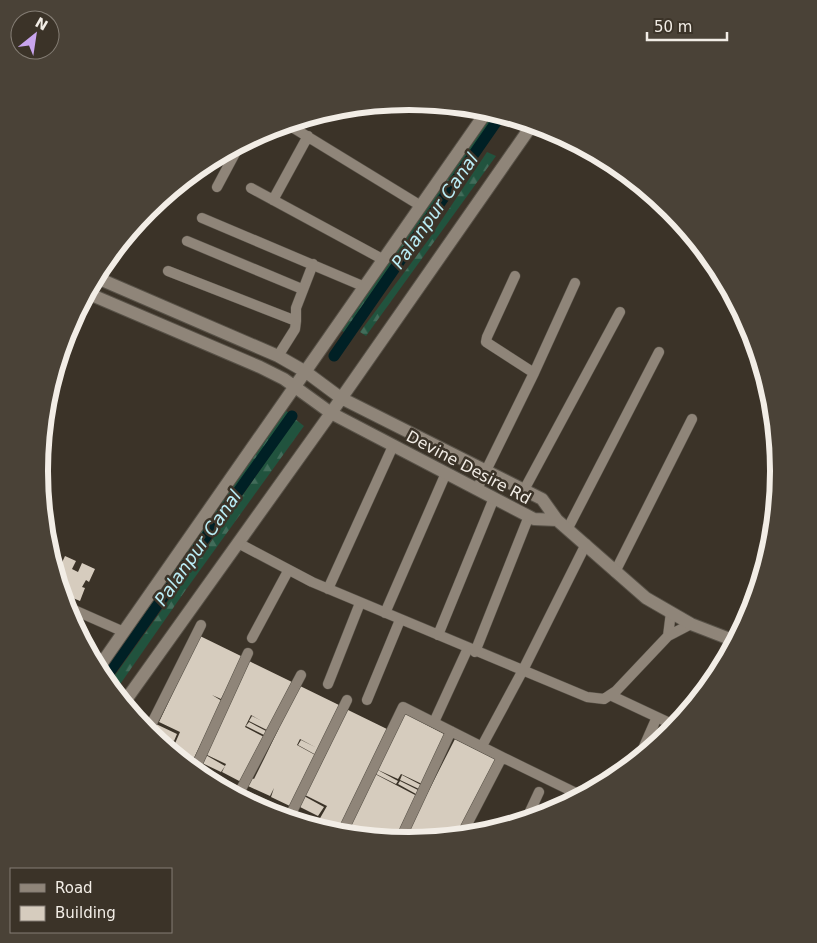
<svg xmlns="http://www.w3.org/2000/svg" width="817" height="943" font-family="'DejaVu Sans',sans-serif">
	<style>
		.forest { fill: url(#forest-firs) }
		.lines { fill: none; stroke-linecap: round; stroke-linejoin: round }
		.canal { stroke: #002025; stroke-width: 11 }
		.building { fill: #d6ccbe }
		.minor-casing { stroke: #585248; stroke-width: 11 }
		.tertiary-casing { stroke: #585248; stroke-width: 14 }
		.minor { stroke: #8f8579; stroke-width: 10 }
		.tertiary { stroke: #8f8579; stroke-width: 12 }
		.labels { text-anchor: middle; stroke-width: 5; stroke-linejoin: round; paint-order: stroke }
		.street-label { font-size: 16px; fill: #f2ede6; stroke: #3b3328 }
		.water-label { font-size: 18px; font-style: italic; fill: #baedf6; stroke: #3b3328 }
		.rim { fill: none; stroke: #f2ede6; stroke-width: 6 }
	</style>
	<defs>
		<pattern id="forest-firs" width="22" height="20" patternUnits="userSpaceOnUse" patternTransform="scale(1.25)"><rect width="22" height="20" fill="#21533e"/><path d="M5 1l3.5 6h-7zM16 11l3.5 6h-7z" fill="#426c5a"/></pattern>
	</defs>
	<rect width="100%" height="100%" fill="#3b3328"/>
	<path class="forest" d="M491 113 494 117 344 332 340 330Z
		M487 152 496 156 366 336 360 332 429 239Z
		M285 410 289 413 101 677 99 673Z
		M295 419 304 426 185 591 114 693 108 685 212 540Z"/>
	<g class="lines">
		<path class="canal" d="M334 356 501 115
			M104 680 292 416"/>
	</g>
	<path class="building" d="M65 556 76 561 72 569 78 572 82 563 95 569 89 582 86 580 82 587 85 588 80 601 68 596 71 590 65 587 61 595 56 577H59L62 570 59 569Z
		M200 636 243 657 221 699 212 695 222 701 194 758 173 748 180 732 159 722Z
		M249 661 292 682 269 731 249 721 252 716 262 721 251 715 245 727 266 738 243 783 222 772 226 764 205 754 230 704 228 703Z
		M298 685 341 706 318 756 298 745 301 740 315 747 300 739 297 745 317 756 292 807 271 797 274 788 270 796 248 786 252 778 254 779 264 759 279 728 277 727Z
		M346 709 389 730 340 831 319 820 327 806 305 795 327 752 325 751Z
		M404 713 446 735 422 784 401 774 398 779 376 769Z
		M249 722 268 732 266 736 246 726Z
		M156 724 177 734 174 741 153 731Z
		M455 739 497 760 458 836 403 841Z
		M204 754 225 766 221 772 200 762Z
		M376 769 398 781 396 784 374 773Z
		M375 774 417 796 395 840 370 837 371 835 350 825Z
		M402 775 421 785 419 789 400 780Z
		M400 781 418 790 416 794 398 784Z
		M304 796 324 807 318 816 298 806Z
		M242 797 278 815V816L267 813 241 799Z
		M349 826 370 836 369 837 354 836 346 832Z"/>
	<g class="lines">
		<g class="minor-casing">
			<path id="minor" d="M287 124 421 206
				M217 187 240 144
				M251 188 384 260
				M273 200 308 136
				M202 218 365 287
				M187 241 302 289
				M168 271 296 321
				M515 276 487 337 486 342 534 373
				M278 356 295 329 296 321V308L313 264
				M477 489 534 373 575 283
				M524 490 620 312
				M568 528 659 352
				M238 543 312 582 587 697 604 699 616 691 668 636 691 624
				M615 572 692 419
				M328 589 393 446
				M65 606 124 632
				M385 613 446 473
				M438 635 494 498
				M668 636 671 612
				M252 638 288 571
				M475 652 529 516
				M712 676 715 678
				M328 684 360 603
				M610 695 676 726
				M367 700 400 620
				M434 722 468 648
				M147 733 201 625
				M482 746 523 670 586 544
				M502 757 582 796
				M639 758 657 717
				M185 764 240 793 315 828
				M195 769 248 653
				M237 797 301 675
				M288 820 347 700
				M526 820 539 792
				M341 835 403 707 502 757 461 836
				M400 840 451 731"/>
		</g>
		<g class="tertiary-casing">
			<path id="tertiary" d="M95 277 278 356 306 372 341 398 542 499 557 520 646 598 691 624 735 641
				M87 293 260 367 284 379 331 413 534 519 557 520
				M97 670 487 111
				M123 704 331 413 532 125"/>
		</g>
		<use href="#minor" class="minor"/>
		<use href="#tertiary" class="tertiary"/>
	</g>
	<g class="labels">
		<g class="street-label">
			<text transform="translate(469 467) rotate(28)" y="6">Devine Desire Rd</text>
		</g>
		<g class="water-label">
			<text transform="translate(435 211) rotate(-55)" y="6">Palanpur Canal</text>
			<text transform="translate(198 548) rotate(-55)" y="6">Palanpur Canal</text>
		</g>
	</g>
	<path d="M0 0H817V943H0ZM48 471a361 361 0 1 1 722 0a361 361 0 1 1-722 0Z" fill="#4a4237" fill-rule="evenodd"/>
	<path class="rim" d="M48 471a361 361 0 1 1 722 0a361 361 0 1 1-722 0Z"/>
	<rect x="10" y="868" width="162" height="65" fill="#3b3328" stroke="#847d74"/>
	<rect x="20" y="884" width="25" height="8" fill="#8f8579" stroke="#847d74"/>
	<text x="55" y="893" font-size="15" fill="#f2ede6">Road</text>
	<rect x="20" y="906" width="25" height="15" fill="#d6ccbe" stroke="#847d74"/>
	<text x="55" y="918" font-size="15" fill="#f2ede6">Building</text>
	<g transform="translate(35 35) rotate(30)"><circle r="24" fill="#3b3328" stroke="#847d74"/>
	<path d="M0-4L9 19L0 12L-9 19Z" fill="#c9a5ee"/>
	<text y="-8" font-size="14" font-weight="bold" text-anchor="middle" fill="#f2ede6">N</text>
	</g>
	<path d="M647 32v8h80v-8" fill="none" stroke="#f2ede6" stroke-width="2.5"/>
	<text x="654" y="32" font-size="15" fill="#f2ede6" stroke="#3b3328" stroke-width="4" paint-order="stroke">50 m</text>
</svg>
